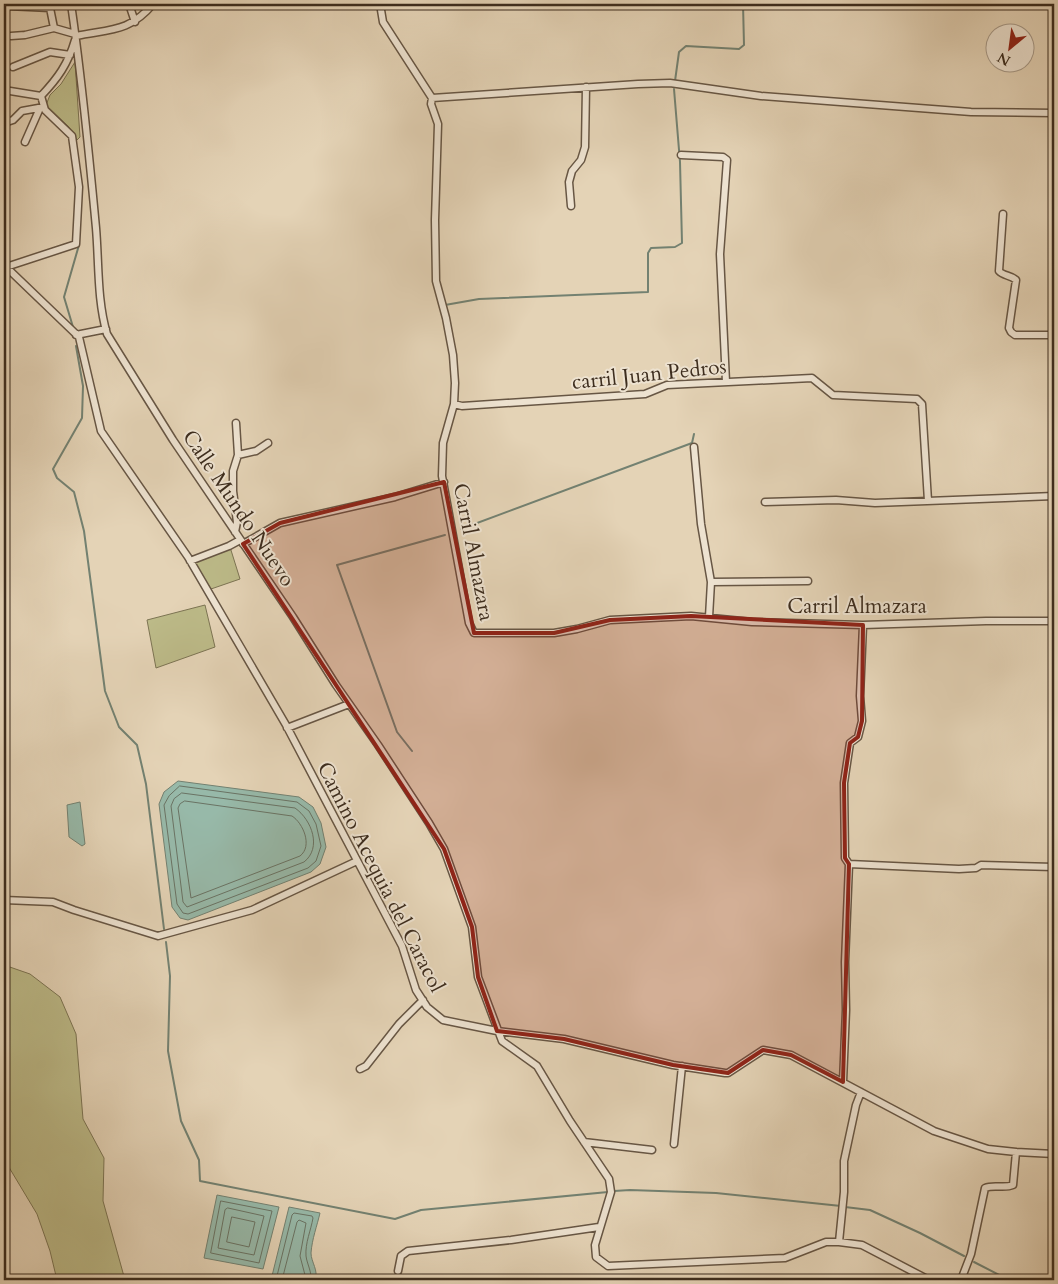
<svg xmlns="http://www.w3.org/2000/svg" width="1058" height="1284" font-family="Cardo,serif">
	<style>
		.green { fill: #bcba88; stroke: #7c7453 }
		.water { fill: #97b9a9; stroke: #738171 }
		.lines { fill: none; stroke-linecap: round; stroke-linejoin: round }
		.shore { stroke: #6a7364; stroke-width: 1 }
		.stream { stroke: #738171; stroke-width: 2 }
		.minor-casing { stroke: #675644; stroke-width: 9 }
		.minor { stroke: #ede2d0; stroke-width: 6 }
		.marked { fill: #8f2418; fill-opacity: 0.2; stroke: #8f2418; stroke-width: 4; stroke-linejoin: round }
		.labels { text-anchor: middle; stroke-width: 4; stroke-linejoin: round; paint-order: stroke }
		.street-label { font-size: 21px; fill: #3d2d1e; stroke: #ede2d0 }
	</style>
	<rect width="100%" height="100%" fill="#e4d3b6"/>
	<filter id="stains"><feTurbulence type="fractalNoise" baseFrequency=".004" numOctaves="4"/><feColorMatrix values="0 0 0 0 .2 0 0 0 0 .09 0 0 0 0 .02 0 0 0 .5 -.17"/></filter>
	<radialGradient id="worn" r=".72"><stop offset=".6" stop-color="#630" stop-opacity="0"/><stop offset="1" stop-color="#630" stop-opacity=".3"/></radialGradient>
	<path class="green" d="M75 62 80 137 77 140 69 127 46 105 50 95 61 84Z
		M230 547 240 579 211 589 193 561Z
		M205 605 215 647 156 668 147 620Z
		M4 965 30 974 60 997 76 1034 83 1119 104 1158 103 1201 125 1280H57L50 1251 37 1214 4 1159Z"/>
	<path class="water" d="M178 781 299 797 313 807 321 823 326 847 320 864 311 872 188 920 180 918 172 907 159 804 164 792Z
		M80 802 85 844 82 846 69 837 67 805Z
		M217 1195 279 1207 263 1269 204 1258Z
		M289 1207 320 1213C317 1226 312 1239 311 1253 311 1262 319 1271 315 1280H271Z"/>
	<g class="lines">
		<path class="shore" d="M180 786 297 802 309 811 316 824 321 846 316 861 308 868 188 914 183 913 177 904 164 805 169 796Z
			M182 793 295 808C312 820 322 848 304 862L187 907 183 902 171 806 174 799Z
			M185 801 292 816C303 823 313 846 300 856L191 898 178 808 180 804Z
			M221 1201 272 1211 259 1263 211 1253Z
			M228 1208 264 1216 254 1255 218 1248 225 1210Z
			M232 1217 255 1222 249 1247 227 1242Z
			M276 1280 292 1215 294 1213 312 1216 313 1218C311 1230 305 1243 306 1256 307 1264 312 1272 311 1280
			M282 1280 297 1222 299 1220 306 1223 300 1256 305 1275V1280"/>
		<path class="stream" d="M675 81 679 52 686 46 739 49 744 45 743 4
			M445 305 479 299 648 292V253L651 248 675 247 682 243 680 162 674 89
			M73 327 64 297 79 245
			M76 346 83 386 82 418 53 469 57 478 74 492 84 531 105 691 119 727 137 745 146 784 164 929
			M461 529 692 443 694 434
			M412 751 397 732 337 565 445 535
			M166 942 170 976 168 1051 181 1121 199 1160 200 1181 395 1219 421 1210 608 1192
			M614 1191 630 1190 716 1193 841 1206
			M845 1207 870 1210 920 1233 964 1256
			M974 1262 1009 1280"/>
		<g class="minor-casing">
			<path id="minor" d="M71 4C82 78 89 153 96 228 99 263 97 300 107 334L173 440 293 617 336 685 378 745 429 823 444 849 472 927 478 977 502 1041 537 1066 570 1121 609 1179 611 1192 595 1245 596 1257 608 1266 785 1258 826 1242H839L862 1245 929 1280
				M129 4 135 22
				M380 4 383 22 432 98 431 104 438 124 435 220 436 281 446 318 453 355 455 383 454 404 443 443 442 476 469 623 474 633H554L577 629 610 620 691 616 752 622 863 625 986 621H1054
				M7 6 50 8 54 28 75 34
				M11 36 25 35 54 28
				M76 36C108 29 129 33 153 4
				M13 67 50 52 70 55
				M4 90 41 96C58 78 68 64 75 40
				M432 98 638 84 670 83 761 96 971 112 1054 113
				M4 123 13 120 22 111 44 107
				M25 142 40 108
				M681 155 723 157 727 160 720 254 726 382
				M571 206 569 182 572 171 581 160 585 147 586 87
				M1003 214 999 271C1003 276 1011 275 1016 280L1009 328 1011 332 1015 335H1054
				M4 265 79 337 101 431 188 557 286 725 402 946 416 990 427 1007 443 1020 497 1031 564 1039 673 1065 725 1073H728L763 1050 791 1055 934 1131 988 1149 1016 1152 1054 1154
				M6 267 76 244 79 187 72 136 45 110 41 96
				M76 335 106 329
				M454 404 462 406 645 394 667 385 812 378 833 395 917 399 922 404 928 501
				M694 447 701 524 711 582 709 617
				M238 455 256 451 268 443
				M765 502 836 500 875 503 1054 496
				M235 532 237 522 233 491V471L238 455 236 423
				M243 544 280 523 395 497 444 482
				M190 561 229 546 240 540
				M711 582 808 581
				M287 728 349 704
				M849 864 959 869 976 868 981 865 1054 867
				M4 900 53 902 74 910 158 936 252 910 357 861
				M360 1069 366 1066 399 1024 423 1000
				M843 1082 846 1010 845 962 849 864 845 858 844 783 850 743 858 737 862 721 860 696 863 625
				M584 1142 652 1150
				M674 1144 682 1066
				M839 1242 844 1192V1161L856 1105 861 1092
				M398 1271 401 1256 408 1251 511 1240 599 1227
				M961 1280 971 1254 985 1188C994 1184 1004 1189 1013 1185L1016 1152"/>
		</g>
		<use href="#minor" class="minor"/>
	</g>
	<path class="marked" d="M444 482 474 633H554L610 620 691 616 863 625 862 721 858 737 850 743 844 783 845 858 849 864 843 1082 791 1055 763 1050 728 1073 673 1065 564 1039 497 1031 478 977 472 927 444 849 243 544 280 523Z"/>
	<g class="labels">
		<g class="street-label">
			<text transform="translate(649 374) rotate(-6)" y="7">carril Juan Pedros</text>
			<text transform="translate(239 508) rotate(56)" y="7">Calle Mundo Nuevo</text>
			<text transform="translate(474 552) rotate(79)" y="7">Carril Almazara</text>
			<text x="857" y="613">Carril Almazara</text>
			<text transform="translate(381 877) rotate(63)" y="7">Camino Acequia del Caracol</text>
		</g>
	</g>
	<rect width="1058" height="1284" fill="none" stroke="#e4d3b6" stroke-width="20"/>
	<rect x="5" y="5" width="1048" height="1274" fill="none" stroke="#3d2d1e" stroke-width="2.5"/>
	<rect x="10" y="10" width="1038" height="1264" fill="none" stroke="#3d2d1e"/>
	<g transform="translate(1010 48) rotate(209)"><circle r="24" fill="#ede2d0" stroke="#a79a89"/>
	<path d="M0-4L9 19L0 12L-9 19Z" fill="#8f2418"/>
	<text y="-8" font-size="14" font-weight="bold" text-anchor="middle" fill="#3d2d1e">N</text>
	</g>
	<rect width="100%" height="100%" filter="url(#stains)"/>
	<rect width="100%" height="100%" fill="url(#worn)"/>
</svg>
